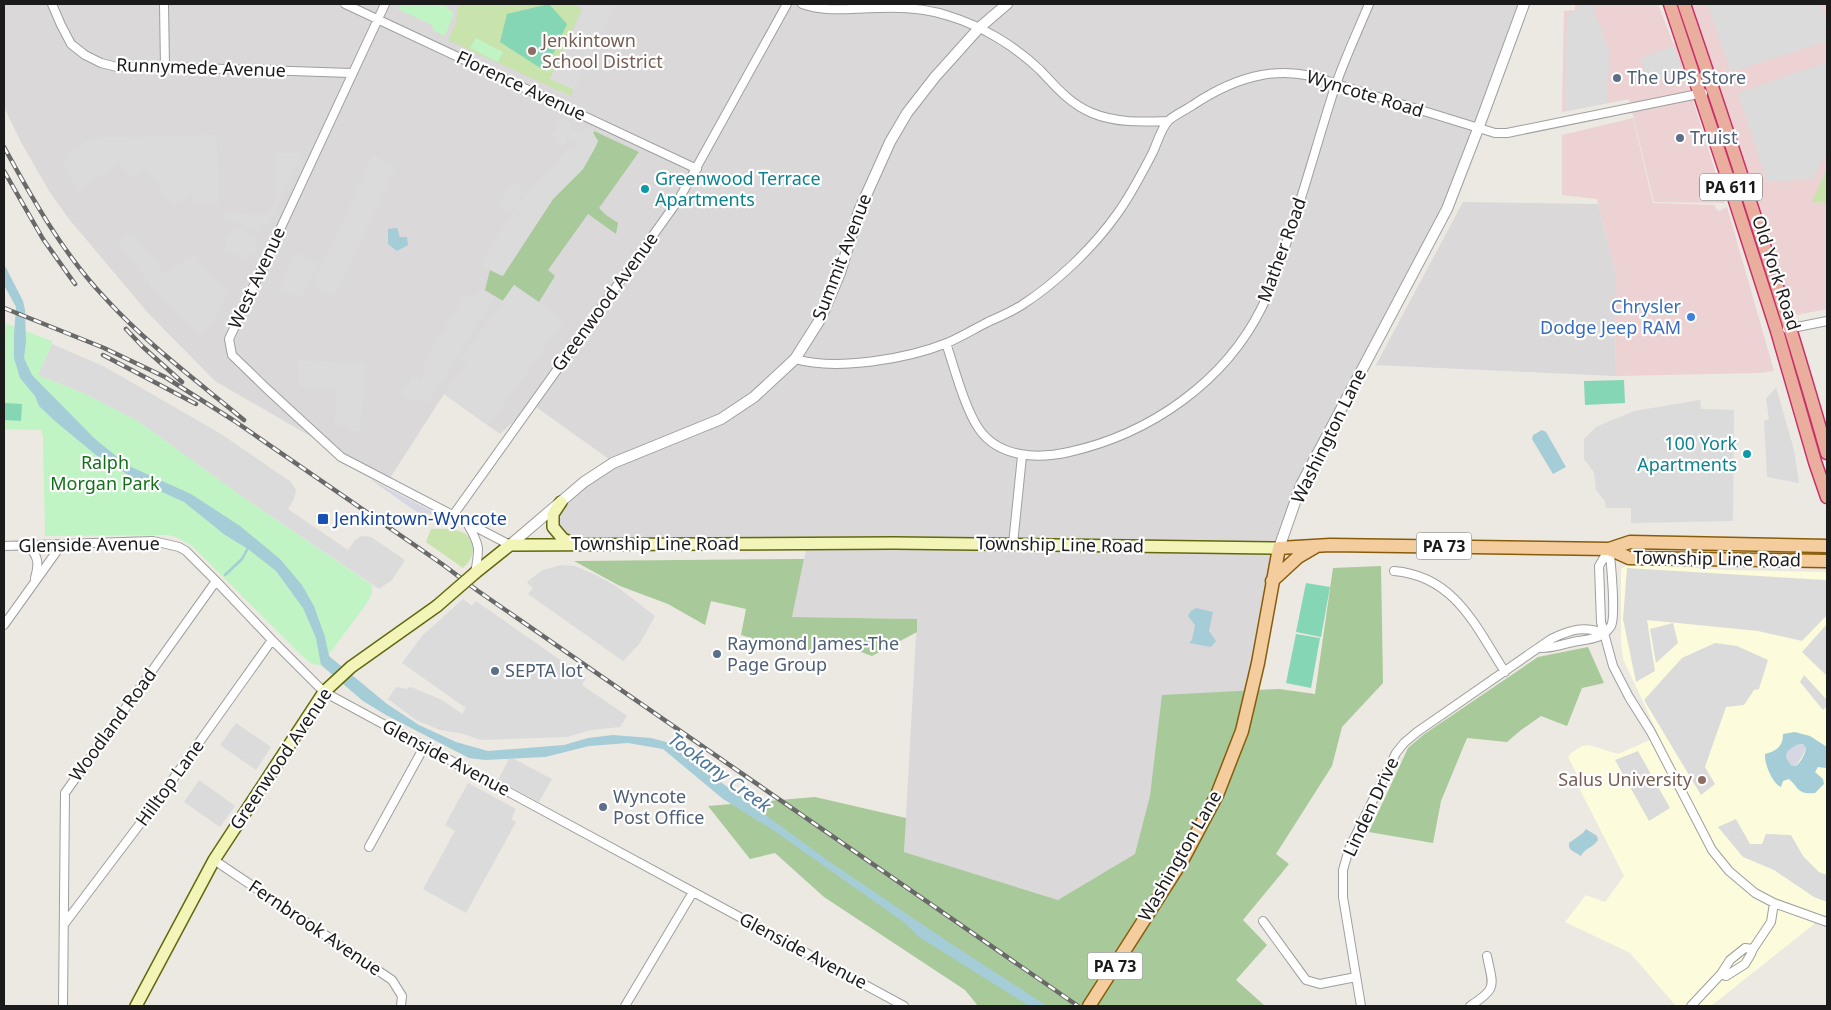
<svg xmlns="http://www.w3.org/2000/svg" width="1831" height="1010" font-family="'Noto Sans',sans-serif">
	<style>
		.residential { fill: #dad8d8 }
		.commercial { fill: #ecd2d2 }
		.education { fill: #fcfbdb }
		.grass { fill: #c8e3ab }
		.forest { fill: #a8c999 }
		.park { fill: #c1f4c4 }
		.pitch { fill: #85d6b5 }
		.parking { fill: #dbdbdb }
		.plaza { fill: #d6d7e2 }
		.water { fill: #a5cdd7; fill-rule: evenodd }
		.lines { fill: none; stroke-linecap: round; stroke-linejoin: round }
		.stream { stroke: #a5cdd7; stroke-width: 2.5 }
		.minor-casing { stroke: #9f9f9f; stroke-width: 10 }
		.tertiary-casing { stroke: #9f9f9f; stroke-width: 12 }
		.secondary-casing { stroke: #61680d; stroke-width: 14 }
		.primary-casing { stroke: #885c0b; stroke-width: 15 }
		.trunk-casing { stroke: #c83168; stroke-width: 15 }
		.minor { stroke: #fff; stroke-width: 8 }
		.tertiary { stroke: #fff; stroke-width: 10 }
		.secondary { stroke: #f2f4b8; stroke-width: 11 }
		.primary { stroke: #f4cd9f; stroke-width: 12 }
		.trunk { stroke: #eaae9f; stroke-width: 12 }
		.rail-casing { stroke: #696969; stroke-width: 4.5 }
		.rail { stroke: #fff; stroke-width: 2.5; stroke-dasharray: 8; stroke-linecap: butt }
		.secondary-bridge-casing { stroke: #61680d; stroke-width: 14; stroke-linecap: butt }
		.secondary-bridge { stroke: #f2f4b8; stroke-width: 11 }
		.education-dot { fill: #8d6e63; stroke: #fff; stroke-width: 2 }
		.service-dot { fill: #5c6f8a; stroke: #fff; stroke-width: 2 }
		.culture-dot { fill: #0f9aa8; stroke: #fff; stroke-width: 2 }
		.shop-dot { fill: #3f7fe0; stroke: #fff; stroke-width: 2 }
		.transit-dot { fill: #1a4fb4; stroke: #fff; stroke-width: 2 }
		.labels { text-anchor: middle; stroke-width: 4.5; stroke-linejoin: round; paint-order: stroke }
		.shield { fill: #fff; stroke: #5f5f5f; stroke-width: 1 }
		.shield-label { font-size: 16px; font-weight: bold; fill: #1b1b1b }
		.education-label { font-size: 18px; fill: #785e54; stroke: #fff; text-anchor: start }
		.street-label { font-size: 18px; fill: #1b1b1b; stroke: #fff }
		.service-label { font-size: 18px; fill: #4e5e75; stroke: #fff; text-anchor: start }
		.culture-label { font-size: 18px; fill: #0d838f; stroke: #fff; text-anchor: start }
		.shop-label { font-size: 18px; fill: #366cbe; stroke: #fff; text-anchor: end }
		.park-label { font-size: 18px; fill: #137019; stroke: #fff }
		.transit-label { font-size: 18px; fill: #164399; stroke: #fff; text-anchor: start }
		.water-label { font-size: 19px; font-style: italic; fill: #4d769c; stroke: #fff }
	</style>
	<rect width="100%" height="100%" fill="#ece8e2"/>
	<path class="residential" d="M4 4H1524L1447 209 1301 485 1286 530 1258 663 1140 926 904 852 917 619 792 617 807 545 563 539 553 514 613 462 532 404 500 434 444 394 388 481 215 381 148 313 69 219 49 191 21 142 4 107Z
		M1463 202 1598 204 1616 274 1615 376 1376 365Z"/>
	<path class="commercial" d="M1575 4H1658L1673 43H1675L1725 203 1654 202 1629 99 1562 112 1564 11 1575 10Z
		M1684 4H1827V167L1813 202 1827 203V309L1796 315 1787 314Z
		M1633 118 1653 203 1715 205 1716 209 1719 211 1727 207 1774 371 1759 373 1615 376 1616 274 1597 199 1562 195V135Z"/>
	<path class="education" d="M1631 563 1724 570 1827 572V914L1711 1006H1676L1630 953 1565 922 1586 895 1605 902 1624 876 1578 786 1577 775 1568 757 1571 753 1582 746 1589 745 1618 754 1659 736 1623 659 1621 643V569Z"/>
	<path class="grass" d="M459 4H571L582 9 550 79 573 89 571 96 448 40 456 24Z
		M1827 168V203L1812 202Z
		M431 529C440 529 450 528 459 531 478 537 476 557 463 568L426 542Z"/>
	<path class="forest" d="M594 131 639 152 599 208 606 215 618 223 616 234 588 214 548 270 555 276 539 302 514 285 503 301 485 290 490 270 503 276 553 199 583 169 598 141 593 133Z
		M804 559 792 617 917 619V632L872 656 853 649 794 651 741 635 746 609 711 601 705 625 668 604 620 586 574 561Z
		M1381 566 1383 683 1342 727 1332 766 1276 854 1289 864 1243 920 1267 945 1236 980 1265 1006H978L965 990 824 897 775 853 750 859 708 806 815 797 906 818 904 852 1058 900 1135 854 1150 796 1162 695 1279 689 1315 694 1333 568Z
		M1588 647 1604 683 1582 688 1567 726 1541 716 1521 730 1507 742 1467 738 1441 801 1433 843 1369 832 1408 748 1423 735 1538 657Z"/>
	<path class="park" d="M401 4H444L454 14 445 36 433 30 432 25 398 9Z
		M476 38 503 52 498 62 470 48Z
		M4 323 52 341V344L38 375 85 394 138 421 247 500 372 585V594L367 603 321 665 312 664 303 657 191 545 178 538 169 535 45 536 43 436 41 430 4 429Z"/>
	<path class="pitch" d="M549 4 567 24 545 71 500 42 507 14Z
		M1624 380 1625 403 1585 405 1584 381Z
		M5 403 22 404 21 421 4 420Z
		M1306 583 1330 587 1321 637 1296 632Z
		M1296 634 1320 638 1311 688 1286 683Z"/>
	<path class="parking" d="M575 4H615L575 90 550 79 584 9Z
		M1577 4H1592L1610 53 1607 103 1565 111 1567 13 1578 12Z
		M1707 4H1820L1827 26V41L1731 72Z
		M1674 46 1683 71 1649 82 1640 58Z
		M1827 62V152L1813 179 1767 182 1738 93Z
		M570 120V129L581 132 586 127 594 131 593 133 598 141 595 148 583 169 553 199 502 276 483 266 492 243 514 211 518 215 519 214 514 207 507 212 499 202 505 197 502 192 514 182 523 192 518 198 525 206 522 200 532 185 548 170 568 148 574 151 576 147V143L574 140 567 137 566 138 567 144 558 146 550 133 556 130V121Z
		M217 135 219 205 192 202V193L174 206 145 169 132 179 119 163 79 192 62 164 68 159 65 153 90 139 100 137Z
		M276 153H301L268 226 262 225 258 233 224 217 225 213 268 215 276 200Z
		M373 155 396 167 335 296 312 286Z
		M234 226 258 238 255 243 258 246 254 255H250L247 260 224 249 227 242 225 240 227 235H230Z
		M132 232 166 274 193 253 228 292 217 316 200 335 158 296 118 242Z
		M296 252 318 263 302 298 278 291Z
		M514 285 564 321 489 426 444 394 467 362 462 358Z
		M481 290 495 297 428 403 418 398 416 402 401 393 413 375 420 379 424 373 427 369 421 365 465 295 472 299Z
		M52 344 105 367 221 434 291 482 296 490 294 499 288 509 348 550 355 540 361 536 371 537 405 560 392 580 379 589 247 500 138 421 85 394 38 375Z
		M297 360 366 364 360 431H347V428L334 424 337 389 299 386Z
		M1776 387 1794 450 1799 483 1767 477 1764 421 1769 419 1766 399Z
		M1700 400 1701 409 1734 410 1733 521 1631 523V508H1606L1605 501 1596 490 1594 472 1584 459V439L1596 427 1634 411Z
		M561 565 575 566 596 575 616 586 655 616 640 643 623 661 528 594 533 588 527 583 529 580 543 570Z
		M1627 568 1825 580 1827 582V615L1802 641 1758 631 1647 620 1655 671 1636 682 1623 619Z
		M463 599 472 606 476 601 586 678 582 685 627 716 620 727 591 730 567 737 481 740 460 733 440 730 416 720 388 699 396 687 406 689 411 687 442 700 462 714 466 708 402 663 422 636Z
		M1673 623 1678 643 1656 663 1650 629Z
		M1827 624V676L1802 652Z
		M1715 643 1737 646 1768 660 1759 689 1754 690 1744 705 1726 707 1705 767 1715 784 1701 795 1644 700 1682 658Z
		M1804 675 1827 700V706L1823 710 1800 682Z
		M236 723 271 747 256 770 220 745Z
		M1638 751 1670 808 1649 821 1615 760Z
		M510 757 552 779 539 802 498 780Z
		M199 780 235 806 220 827 184 802Z
		M468 783 516 809 511 819 516 822 466 913 423 889 455 831 445 825Z
		M1736 819 1750 844H1762L1766 834 1791 835 1803 856 1819 872 1827 875V902L1814 897 1774 870 1743 857 1718 827Z"/>
	<path class="plaza" d="M371 480H372L437 514H421L417 512Z
		M1803 744 1806 748 1802 757 1796 766 1791 765 1786 757 1787 752 1796 745Z"/>
	<path class="water" d="M397 228 400 237H407L408 245 397 251 388 244V229Z
		M4 264 23 301 25 310 26 342 24 358 32 375 94 438 127 465 191 494 240 526 280 559 302 585 314 606 325 637 329 656 387 704 419 725 456 742 488 751 564 745 588 738 613 735 651 738 666 742 830 862 947 941 1047 1006H1029L919 937 905 923 773 830 723 799 663 749 628 743 589 746 545 757 485 760 469 758 386 715 363 701 321 665 316 638 303 608 276 571 248 549 225 535 184 502 138 481 96 455 56 422 39 406 35 396 20 378 14 358V334L16 307 4 285Z
		M1542 430 1546 432 1566 467 1553 474 1532 439 1533 435Z
		M1196 608 1213 612 1209 631 1216 641 1211 647 1189 643 1192 640 1195 625 1188 616 1191 611Z
		M1795 732 1810 736 1827 747V767L1826 768 1818 767 1815 772 1823 779 1824 784 1815 793C1798 795 1799 788 1789 779L1783 781 1781 787C1773 784 1764 764 1765 754 1776 751 1783 747 1783 734ZM1803 744 1806 748C1805 754 1801 762 1796 766L1791 765 1786 757 1787 752 1796 745Z
		M1586 829 1597 836 1598 840C1594 847 1585 848 1581 856L1571 850 1569 847V843L1583 833Z"/>
	<g class="lines">
		<path class="stream" d="M225 575 242 559 248 548"/>
		<g class="minor-casing">
			<path id="minor" d="M52 4 61 25 71 44 85 55 101 63 117 67H165L351 73
				M164 4 165 67
				M345 4 697 169
				M385 4 229 339 232 355 266 388 341 457 510 545
				M802 4C828 13 851 8 878 8 902 7 926 8 949 16 982 26 1015 46 1040 70 1056 87 1070 104 1092 113 1116 123 1142 122 1168 121
				M1787 329 1827 321
				M946 343C954 367 965 409 979 429 999 458 1038 459 1069 452 1150 434 1225 382 1262 307 1273 284 1281 260 1289 235 1305 188 1318 140 1333 93 1343 62 1357 33 1369 4
				M795 359C836 371 907 359 947 343 961 337 974 329 988 322 999 317 1011 312 1022 305 1056 283 1093 248 1117 214 1131 195 1142 173 1153 152 1157 143 1161 129 1168 121 1174 115 1186 110 1193 105 1238 75 1284 62 1336 84L1495 133H1507L1703 93
				M454 514 679 199 787 4
				M467 523C480 545 480 548 475 573
				M1013 544 1022 456
				M27 545C39 556 39 564 35 578
				M4 546 153 541 179 547 186 551 216 581 272 640 324 692 904 1006
				M1609 549 1599 566 1601 622 1613 666 1629 697 1651 732 1712 850 1729 871 1755 893 1774 903 1827 922
				M1394 571C1455 576 1476 627 1505 672
				M4 625 62 544
				M1539 648C1555 648 1559 645 1573 642 1587 639 1602 640 1611 626 1616 617 1611 561 1609 549
				M369 847 424 747
				M214 860 392 980 402 996 401 1006
				M1263 921 1306 980 1320 984 1356 977
				M65 923 161 796 272 640
				M1721 974 1726 976 1745 964 1751 954 1753 949 1771 922 1774 903
				M63 1006 65 793 216 581
				M625 1006 693 892
				M1361 1006 1343 897V870L1349 849 1396 753 1404 743 1417 732 1551 639C1572 629 1583 626 1605 633
				M1470 1006C1498 988 1493 986 1487 956
				M1691 1006 1721 974 1730 960 1745 948 1753 949"/>
		</g>
		<g class="tertiary-casing">
			<path id="tertiary" d="M510 545 584 482 613 463 721 419 754 397 795 359 821 318 840 273 859 211 890 142 907 113 935 77 979 28 1007 4
				M1279 548 1301 485 1447 209 1478 129 1524 4"/>
		</g>
		<g class="secondary-casing">
			<path id="secondary" d="M561 502 553 514V527L563 539 572 543
				M475 573 510 545 894 543 1279 548
				M136 1006 214 860 324 692 351 667 437 606"/>
		</g>
		<g class="primary-casing">
			<path id="primary" d="M1609 549 1629 558 1827 561
				M1272 581 1298 557 1315 547
				M1089 1006 1183 859 1217 795 1242 731 1258 663 1279 548 1330 545 1609 549 1630 542 1827 546"/>
		</g>
		<g class="trunk-casing">
			<path id="trunk" d="M1670 4 1731 188 1777 331 1815 462 1827 497
				M1684 4C1735 153 1784 302 1827 453"/>
		</g>
		<use href="#minor" class="minor"/>
		<use href="#tertiary" class="tertiary"/>
		<use href="#secondary" class="secondary"/>
		<use href="#primary" class="primary"/>
		<use href="#trunk" class="trunk"/>
		<g class="rail-casing">
			<path id="rail" d="M4 147C33 200 64 255 106 299 147 344 197 381 244 420
				M4 171 43 239 75 284
				M4 308 104 348 165 377 233 420 442 564 478 591 1078 1006
				M126 329 143 347 182 382
				M103 355 196 404"/>
		</g>
		<use href="#rail" class="rail"/>
		<g class="secondary-bridge-casing">
			<path id="secondary-bridge" d="M437 606 475 573"/>
		</g>
		<use href="#secondary-bridge" class="secondary-bridge"/>
	</g>
	<g class="education-dot">
		<circle cx="532" cy="51" r="5"/>
		<circle cx="1702" cy="780" r="5"/>
	</g>
	<g class="service-dot">
		<circle cx="1617" cy="78" r="5"/>
		<circle cx="1680" cy="138" r="5"/>
		<circle cx="717" cy="654" r="5"/>
		<circle cx="495" cy="671" r="5"/>
		<circle cx="603" cy="807" r="5"/>
	</g>
	<g class="culture-dot">
		<circle cx="645" cy="189" r="5"/>
		<circle cx="1747" cy="454" r="5"/>
	</g>
	<circle class="shop-dot" cx="1691" cy="317" r="5"/>
	<rect class="transit-dot" x="317" y="513" width="12" height="12" rx="2.5"/>
	<g class="labels">
		<g class="shield">
			<rect x="1700" y="173.5" width="62" height="27" rx="4"/>
			<rect x="1416.5" y="532.5" width="55" height="27" rx="4"/>
			<rect x="1087.5" y="952.5" width="55" height="27" rx="4"/>
		</g>
		<g class="shield-label">
			<text x="1731" y="193">PA 611</text>
			<text x="1444" y="552">PA 73</text>
			<text x="1115" y="972">PA 73</text>
		</g>
		<g class="education-label">
			<text x="542" y="47">Jenkintown<tspan x="542" dy="21">School District</tspan></text>
			<text x="1692" y="786" text-anchor="end">Salus University</text>
		</g>
		<g class="street-label">
			<text transform="translate(201 68) rotate(2)" y="6">Runnymede Avenue</text>
			<text transform="translate(521 86) rotate(25)" y="6">Florence Avenue</text>
			<text transform="translate(1365 94) rotate(17)" y="6">Wyncote Road</text>
			<text transform="translate(1282 250) rotate(-70)" y="6">Mather Road</text>
			<text transform="translate(842 257) rotate(-69)" y="6">Summit Avenue</text>
			<text transform="translate(1776 273) rotate(72)" y="6">Old York Road</text>
			<text transform="translate(257 278) rotate(-65)" y="6">West Avenue</text>
			<text transform="translate(605 302) rotate(-54)" y="6">Greenwood Avenue</text>
			<text transform="translate(1329 436) rotate(-64)" y="6">Washington Lane</text>
			<text x="655" y="550">Township Line Road</text>
			<text transform="translate(89 545) rotate(-1)" y="6">Glenside Avenue</text>
			<text transform="translate(1060 545) rotate(1)" y="6">Township Line Road</text>
			<text transform="translate(1717 559) rotate(1)" y="6">Township Line Road</text>
			<text transform="translate(113 725) rotate(-54)" y="6">Woodland Road</text>
			<text transform="translate(446 758) rotate(28)" y="6">Glenside Avenue</text>
			<text transform="translate(281 759) rotate(-56)" y="6">Greenwood Avenue</text>
			<text transform="translate(170 783) rotate(-54)" y="6">Hilltop Lane</text>
			<text transform="translate(1371 807) rotate(-65)" y="6">Linden Drive</text>
			<text transform="translate(1180 856) rotate(-60)" y="6">Washington Lane</text>
			<text transform="translate(315 928) rotate(34)" y="6">Fernbrook Avenue</text>
			<text transform="translate(803 951) rotate(28)" y="6">Glenside Avenue</text>
		</g>
		<g class="service-label">
			<text x="1627" y="84">The UPS Store</text>
			<text x="1690" y="144">Truist</text>
			<text x="727" y="650">Raymond James-The<tspan x="727" dy="21">Page Group</tspan></text>
			<text x="505" y="677">SEPTA lot</text>
			<text x="613" y="803">Wyncote<tspan x="613" dy="21">Post Office</tspan></text>
		</g>
		<g class="culture-label">
			<text x="655" y="185">Greenwood Terrace<tspan x="655" dy="21">Apartments</tspan></text>
			<text x="1737" y="450" text-anchor="end">100 York<tspan x="1737" dy="21">Apartments</tspan></text>
		</g>
		<g class="shop-label">
			<text x="1681" y="313">Chrysler<tspan x="1681" dy="21">Dodge Jeep RAM</tspan></text>
		</g>
		<g class="park-label">
			<text x="105" y="469">Ralph<tspan x="105" dy="21">Morgan Park</tspan></text>
		</g>
		<g class="transit-label">
			<text x="334" y="525">Jenkintown-Wyncote</text>
		</g>
		<g class="water-label">
			<text transform="translate(720 772) rotate(36)" y="7">Tookany Creek</text>
		</g>
	</g>
	<rect width="1831" height="1010" fill="none" stroke="#1b1b1b" stroke-width="10"/>
</svg>
